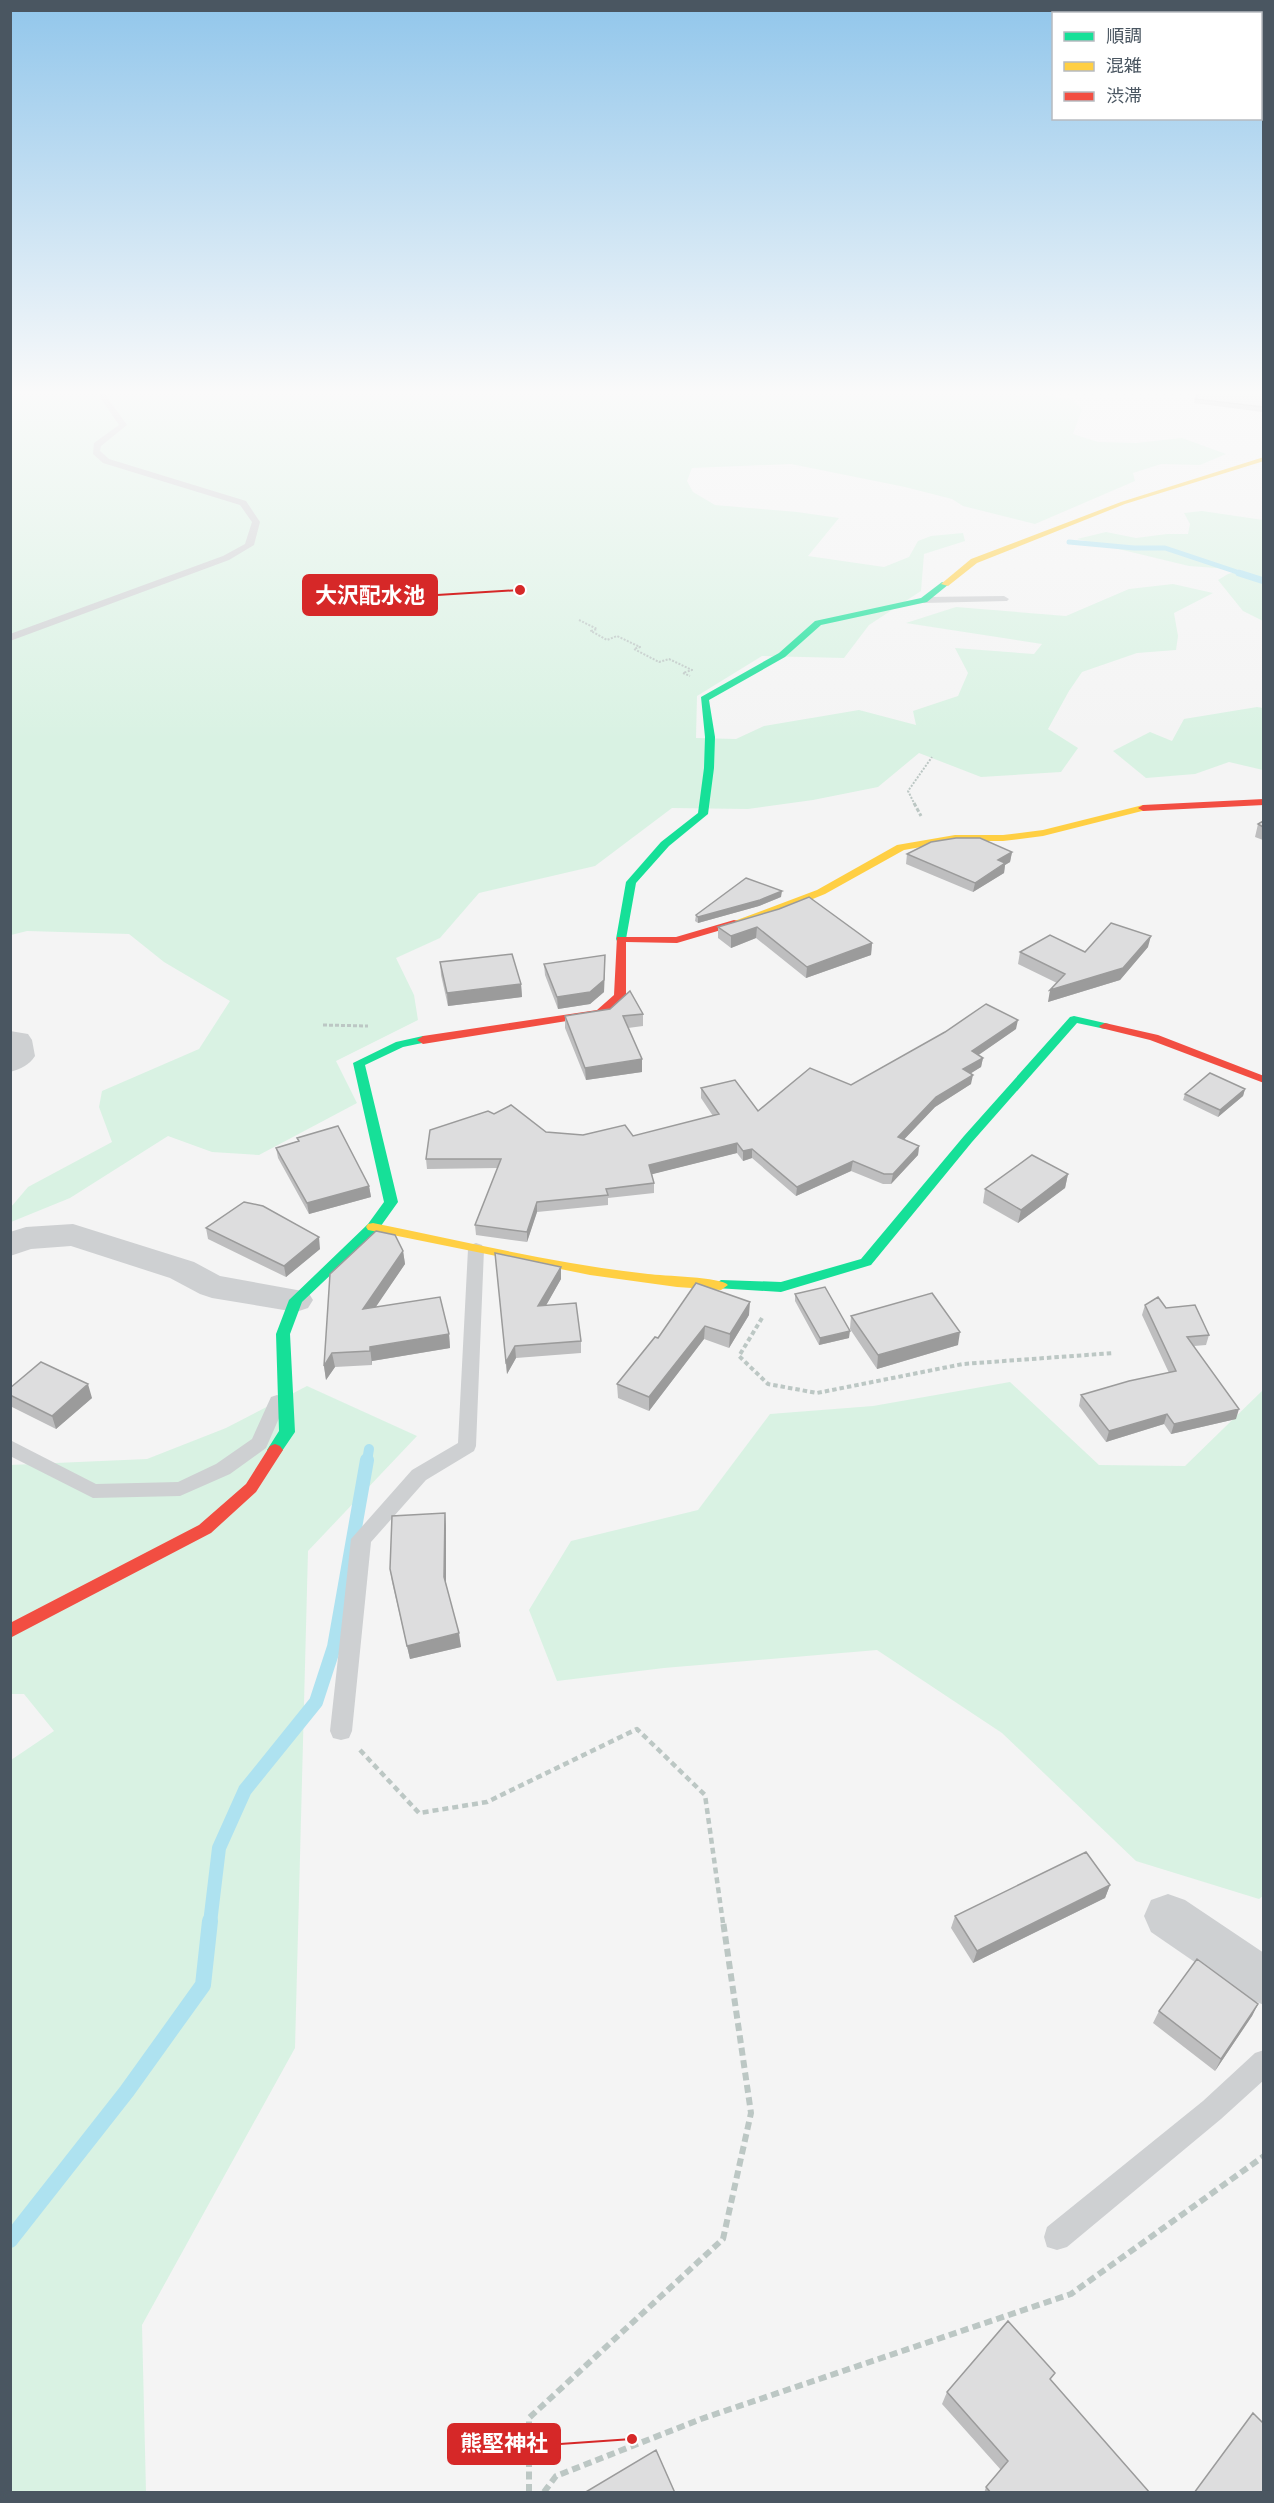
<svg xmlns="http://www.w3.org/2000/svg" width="1274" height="2503" font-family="Jost,'Noto Sans JP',sans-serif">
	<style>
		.green { fill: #d9f2e3 }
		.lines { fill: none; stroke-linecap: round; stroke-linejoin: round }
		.stream-far4 { stroke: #aee2f0; stroke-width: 5 }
		.stream-far3 { stroke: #aee2f0; stroke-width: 7 }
		.stream-far2 { stroke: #aee2f0; stroke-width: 10 }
		.stream-far1 { stroke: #aee2f0; stroke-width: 14 }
		.stream { stroke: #aee2f0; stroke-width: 16 }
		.path-far4 { stroke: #bcc7c4; stroke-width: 2; stroke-dasharray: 2 1.5; stroke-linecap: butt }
		.path-far3 { stroke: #bcc7c4; stroke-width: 3; stroke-dasharray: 4 2; stroke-linecap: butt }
		.path-far2 { stroke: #bcc7c4; stroke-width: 4; stroke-dasharray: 4.5 3; stroke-linecap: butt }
		.path-far1 { stroke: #bcc7c4; stroke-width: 4.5; stroke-dasharray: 6 4; stroke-linecap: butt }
		.path { stroke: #bcc7c4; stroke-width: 6; stroke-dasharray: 8 4.5; stroke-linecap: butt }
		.lane { fill: #ced0d2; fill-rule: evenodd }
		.street { fill: #ced0d2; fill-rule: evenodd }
		.fast { fill: #16e098; fill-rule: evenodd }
		.slow { fill: #ffcf43; fill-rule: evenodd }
		.jam { fill: #f24e42; fill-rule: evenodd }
		.wall { fill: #bebebf }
		.shaded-wall { fill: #9b9b9b }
		.building { fill: #ddddde; stroke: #9b9b9b; stroke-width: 1.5 }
		.leader { fill: none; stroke: #d62828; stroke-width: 2 }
		.callout-dot { fill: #d62828; stroke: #fff; stroke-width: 2 }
		.callout { fill: #d62828; stroke: #d62828; stroke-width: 2 }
		.callout-label { font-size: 22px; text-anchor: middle; font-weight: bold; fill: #fff }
	</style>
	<rect width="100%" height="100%" fill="#f4f4f4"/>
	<path class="green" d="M11 390H1021L1073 400 1082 409 1073 434 1098 442 1136 443 1182 438 1226 454 1200 465 1161 464 1133 473 1135 481 1035 524 963 506 952 499 905 487 791 464 692 468 687 481 693 492 715 505 797 512 839 518 808 556 884 567 909 557 918 541 931 536 963 533 965 541 924 554 921 591 869 625 844 658 762 656 697 696 696 738 736 739 764 726 859 710 916 725 913 711 958 696 968 673 955 648 1034 654 1042 644 906 623 956 607 1066 616 1129 589 1173 584 1213 593 1174 613 1178 636 1176 650 1137 653 1082 672 1069 691 1048 729 1078 748 1061 772 981 777 919 753 878 787 813 800 748 809 672 808 595 866 479 893 440 938 396 958 414 995 418 1020 336 1061 357 1103 259 1155 212 1152 168 1136 70 1198 11 1222V1207L28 1187 112 1142 99 1107 102 1091 199 1049 230 1001 164 962 129 934 27 931 11 935Z
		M1202 511 1263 520V621L1243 611 1218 580 1228 574 1243 570 1189 566 1077 539 1106 532 1136 538 1167 534H1188L1190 524 1184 513Z
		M1257 707 1263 708V770L1229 762 1195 774 1146 778 1113 751 1150 732 1172 741 1184 719Z
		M1010 1382 1099 1465 1185 1466 1263 1390V1896L1259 1899 1136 1861 1002 1733 877 1650 664 1668 557 1681 529 1610 571 1541 698 1510 770 1414 873 1406Z
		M307 1386 417 1436 308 1551 295 2048 142 2325 146 2492H11V1760L54 1731 24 1694H11L10 1465 147 1459 226 1428Z"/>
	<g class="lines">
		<path class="stream-far4" d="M1069 542 1134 548H1165L1243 574"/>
		<path class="stream-far3" d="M1239 573 1264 581"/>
		<path class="stream-far2" d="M367 1461 369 1449"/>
		<path class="stream-far1" d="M210 1923 219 1848 245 1790 316 1702 334 1647 367 1460"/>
		<path class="stream" d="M10 2240 127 2091 203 1985 210 1921"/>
		<path class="path-far4" d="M579 620 597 629 591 631 607 640 617 636 640 647 634 649 659 662 669 659 692 670 683 673 690 676
			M915 805 908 791 932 757"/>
		<path class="path-far3" d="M914 803 921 816
			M323 1025 368 1026"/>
		<path class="path-far2" d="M762 1318 739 1356 768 1384 817 1393 963 1364 1114 1353"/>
		<path class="path-far1" d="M360 1750 419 1813 487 1802 637 1729 705 1795 723 1923"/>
		<path class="path" d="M529 2492V2418L723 2239 751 2113 723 1921
			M544 2492 556 2476 701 2419 1071 2294 1264 2156"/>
		<path class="lane" d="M95 390H102L127 425 101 446 100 451 109 459 246 501 260 522 254 545 229 560 10 641V634L223 556 245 544 252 522 240 505 103 463 93 454 94 443 119 425Z
			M1004 596 1009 599 1007 601 924 603 919 600 924 597Z
			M476 1243 482 1245 484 1249 476 1446 474 1451 426 1480 371 1542 352 1731 349 1738 341 1740 333 1738 330 1731 351 1539 412 1470 458 1443 468 1249 470 1245Z
			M277 1395 283 1397 286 1402 266 1448 230 1474 180 1496 93 1498 10 1456V1440L96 1484 178 1482 216 1464 252 1439 271 1397Z
			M1264 2050V2080L1221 2119 1067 2247 1057 2250 1047 2247 1044 2237 1047 2227 1203 2101 1255 2053Z"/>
		<path class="street" d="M10 1031 28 1034 32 1040 35 1056C29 1065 21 1069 10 1072Z
			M73 1224 194 1262 220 1276 308 1292 313 1300 308 1308 296 1312 212 1298 200 1294 170 1278 71 1246 31 1249 10 1256V1232L26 1227Z
			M1168 1894 1185 1900 1264 1953V2005L1247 1998 1151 1932 1144 1916 1151 1900Z"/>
		<path class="fast" d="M942 582 949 584 927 602 821 625 785 657 709 700 715 737 714 768 708 814 669 846 636 883 626 939 621 942 617 941 616 939 626 882 661 842 698 813 704 768 705 737 701 697 779 653 815 621 921 598Z
			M1074 1016 1109 1024 1111 1026 1105 1029 1077 1023 972 1142 871 1265 781 1292 716 1288 714 1285 721 1280 781 1282 861 1259 964 1136 1070 1017Z
			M423 1036 429 1040 427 1042 403 1047 365 1065 398 1202 378 1230 302 1302 290 1334 295 1432 280 1454H270L267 1450 279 1431 276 1334 289 1300 368 1224 384 1202 353 1063 396 1042Z"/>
		<path class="slow" d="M1264 457V461L1125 504 977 563 948 586 941 584 971 559 1121 502Z
			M1143 805 1146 806V810L1043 836 1003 841H955L904 850 825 894 773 915 734 926 729 923 817 890 897 845 955 835H1003L1043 830Z
			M373 1223C464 1241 555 1264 648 1274 662 1276 722 1277 728 1285L721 1290 677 1287 590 1275 368 1230 366 1227 368 1224Z"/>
		<path class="jam" d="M1264 799V805L1143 811 1138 808 1143 805Z
			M734 920 738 921V925L677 943 626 942V996L604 1015 423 1044 417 1040 423 1036 597 1010 614 995 617 937H676Z
			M1105 1023 1158 1035 1264 1076V1083L1150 1040 1101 1028 1099 1026Z
			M275 1444 280 1446 283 1450 256 1492 211 1533 10 1638V1623L199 1525 246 1484 270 1446Z"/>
	</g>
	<path class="wall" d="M1178 390H1263V411L1262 412 1194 403 1195 399 1197 395Z
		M1263 821V840L1255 837 1258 824Z
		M1012 852 1010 862 1005 865 1004 873 973 892 906 864 907 854Z
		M781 897 759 906 698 923 695 921 696 915Z
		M779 909 872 943 871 955 806 978 756 938 731 948 718 938V927Z
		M1148 947 1120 980 1048 1002 1057 983 1018 964 1020 952H1085Z
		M440 962 521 984 522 997 448 1006 441 975Z
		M544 964 605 967 604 992 590 1004 558 1009 545 975Z
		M643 1014V1026L628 1028 642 1059V1072L586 1080 565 1028V1016Z
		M1016 1029 978 1055 983 1058 981 1067 970 1073 971 1084 935 1107 904 1139 919 1146 918 1155 891 1184H883L851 1171 796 1196 752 1158 743 1161 737 1153 652 1174 654 1183V1193L608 1198V1205L537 1212 527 1242 476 1235 475 1225 498 1168 427 1169 426 1159 494 1114 546 1132 583 1135 633 1136 713 1116 701 1098V1088L758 1111 851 1085Z
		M1245 1089 1243 1096 1218 1117 1183 1100 1185 1094Z
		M297 1138 369 1186 371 1197 309 1214 278 1158 276 1148 298 1141Z
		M1068 1174 1065 1188 1018 1223 983 1203 985 1189Z
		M206 1228 320 1249 286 1277 208 1239Z
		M403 1251 405 1264 375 1307 449 1334 450 1348 372 1361V1365L335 1367 326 1380 324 1366Z
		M495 1253 561 1267V1279L546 1305 581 1341V1353L516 1358 507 1374Z
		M696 1283 749 1315 729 1348 704 1339 649 1411 618 1398 617 1384 658 1338Z
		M795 1294 849 1338 819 1345 795 1301Z
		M1145 1305 1166 1308 1209 1335 1206 1345 1194 1346 1236 1419 1171 1434 1164 1424 1106 1442 1079 1406 1081 1395 1169 1373 1142 1315Z
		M851 1316 958 1345 877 1369 850 1329Z
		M10 1388 92 1398 56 1429 10 1406Z
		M445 1513 446 1527V1583L461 1647 410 1659 392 1582 390 1569Z
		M1110 1885 1105 1898 973 1963 951 1928 955 1916Z
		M1258 2004 1252 2016 1215 2071 1153 2023 1159 2011Z
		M1051 2381 1150 2493H984L986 2487 1001 2470 942 2404 947 2392Z"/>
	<path class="shaded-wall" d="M1012 852 1010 862 1005 865 1004 873 973 892 975 883 998 860Z
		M782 891 781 897 759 906 698 923V917Z
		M757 927 756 938 731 948V936Z
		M1151 936 1148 947 1120 980 1048 1002 1050 990Z
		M872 943 871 955 806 978 807 967Z
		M605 955 604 992 590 1004 558 1009 557 997Z
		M521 984 522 997 448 1006 447 993Z
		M1018 1020 1016 1029 970 1061 972 1051Z
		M983 1058 981 1067 962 1079 963 1069Z
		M642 1059V1072L586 1080 585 1068Z
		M973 1075 971 1084 935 1107 897 1147 898 1137 936 1097Z
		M1245 1089 1243 1096 1218 1117 1220 1110Z
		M737 1143V1153L649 1175V1165Z
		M919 1146 918 1155 891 1184 893 1174Z
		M752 1149V1158L743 1161V1151Z
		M853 1161 851 1171 796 1196 797 1187Z
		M1068 1174 1065 1188 1018 1223 1021 1210Z
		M369 1186 371 1197 309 1214 307 1203Z
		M537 1202V1212L527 1242V1232Z
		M319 1237 320 1249 286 1277 284 1266Z
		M403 1251 405 1264 365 1323 363 1309Z
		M561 1267V1279L539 1318 538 1306Z
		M750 1302 749 1315 729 1348 730 1334Z
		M705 1326 704 1339 649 1411V1397Z
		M850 1331 849 1338 819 1345 820 1338Z
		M960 1332 958 1345 877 1369 878 1355Z
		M449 1334 450 1348 372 1361V1365L370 1347Z
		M515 1346 516 1358 507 1374 506 1362Z
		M332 1353 335 1367 326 1380 324 1366Z
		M88 1384 92 1398 56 1429 52 1416Z
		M1239 1409 1236 1419 1171 1434 1174 1424Z
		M1167 1414 1164 1424 1106 1442 1109 1431Z
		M445 1513 446 1527V1591L444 1577Z
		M459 1633 461 1647 410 1659 407 1646Z
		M1110 1885 1105 1898 973 1963 977 1951Z
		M1258 2004 1252 2016 1215 2071 1221 2059Z"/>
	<path class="building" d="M1198 390H1263V407L1195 399 1200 391Z
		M1263 821V827L1258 824Z
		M956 838H980L1012 852 998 860 1005 863 975 883 907 854 931 842Z
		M746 878 782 891 760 900 698 917 696 915Z
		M809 897 872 943 807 967 757 927 731 936 718 927 779 909Z
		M1111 923 1151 936 1123 968 1050 990 1065 974 1020 952 1050 935 1085 952Z
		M512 954 521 984 447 993 440 962Z
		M605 955 604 980 590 992 557 997 544 964Z
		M630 991 643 1014 623 1016 642 1059 585 1068 565 1016 610 1009Z
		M986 1004 1018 1020 972 1051 983 1058 963 1069 973 1075 936 1097 898 1137 919 1146 893 1174H884L853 1161 797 1187 752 1149 743 1151 737 1143 649 1165 654 1183 606 1189 608 1195 537 1202 527 1232 475 1225 501 1159H426L430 1130 488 1111 494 1114 511 1105 546 1132 583 1135 625 1125 633 1136 719 1114 701 1088 735 1080 758 1111 810 1068 851 1085 945 1032Z
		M1210 1073 1245 1089 1220 1110 1185 1094Z
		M338 1126 369 1186 307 1203 276 1148 299 1141 297 1138Z
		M1032 1155 1068 1174 1021 1210 985 1189Z
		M244 1202 263 1206 319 1237 284 1266 206 1228Z
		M376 1231 395 1235 403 1251 363 1309 440 1297 449 1334 370 1347V1351L332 1353 324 1366 330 1274Z
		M495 1253 561 1267 538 1306 576 1303 581 1341 515 1346 506 1362Z
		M696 1283 750 1302 730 1334 705 1326 649 1397 617 1384 655 1337 658 1338Z
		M825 1287 850 1331 820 1338 795 1294Z
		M932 1293 960 1332 878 1355 851 1316Z
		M1158 1297 1166 1308 1195 1305 1209 1335 1187 1337 1239 1409 1174 1424 1167 1414 1109 1431 1081 1395 1129 1381 1176 1371 1145 1305Z
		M41 1362 88 1384 52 1416 10 1395V1388Z
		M445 1513 444 1577 459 1633 407 1646 390 1569 392 1516Z
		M1086 1852 1110 1885 977 1951 955 1916Z
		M1197 1959 1258 2004 1221 2059 1159 2011Z
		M1008 2321 1055 2373 1050 2379 1150 2493H991L986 2487 1008 2461 947 2392Z
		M1253 2413 1263 2423V2493H1194Z
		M656 2450 675 2493H584Z"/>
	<linearGradient id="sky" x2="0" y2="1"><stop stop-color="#91c6eb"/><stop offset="0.53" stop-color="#fafafa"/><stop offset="1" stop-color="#fafafa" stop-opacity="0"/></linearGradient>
	<rect width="1274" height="741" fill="url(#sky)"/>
	<path class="leader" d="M520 590L437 595M632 2439L560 2444"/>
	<g class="callout-dot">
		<circle cx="520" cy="590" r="6"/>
		<circle cx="632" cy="2439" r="6"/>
	</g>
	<g class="callout">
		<rect x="303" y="575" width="134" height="40" rx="6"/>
		<rect x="448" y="2424" width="112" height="40" rx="6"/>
	</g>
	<g class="callout-label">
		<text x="370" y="603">大沢配水池</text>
		<text x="504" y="2451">熊堅神社</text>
	</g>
	<rect width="1274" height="2503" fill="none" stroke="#4a5661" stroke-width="24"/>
	<rect x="1052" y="12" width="210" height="108" fill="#ffffff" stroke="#b7bbc0" stroke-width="1.5"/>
	<rect x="1064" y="32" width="30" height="9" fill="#16e098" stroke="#b7bbc0" stroke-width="1.5"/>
	<text x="1106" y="42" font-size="18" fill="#4a5661">順調</text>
	<rect x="1064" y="62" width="30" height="9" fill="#ffcf43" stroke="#b7bbc0" stroke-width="1.5"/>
	<text x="1106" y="72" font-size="18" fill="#4a5661">混雑</text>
	<rect x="1064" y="92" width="30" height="9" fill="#f24e42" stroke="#b7bbc0" stroke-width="1.5"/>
	<text x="1106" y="102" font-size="18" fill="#4a5661">渋滞</text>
</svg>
